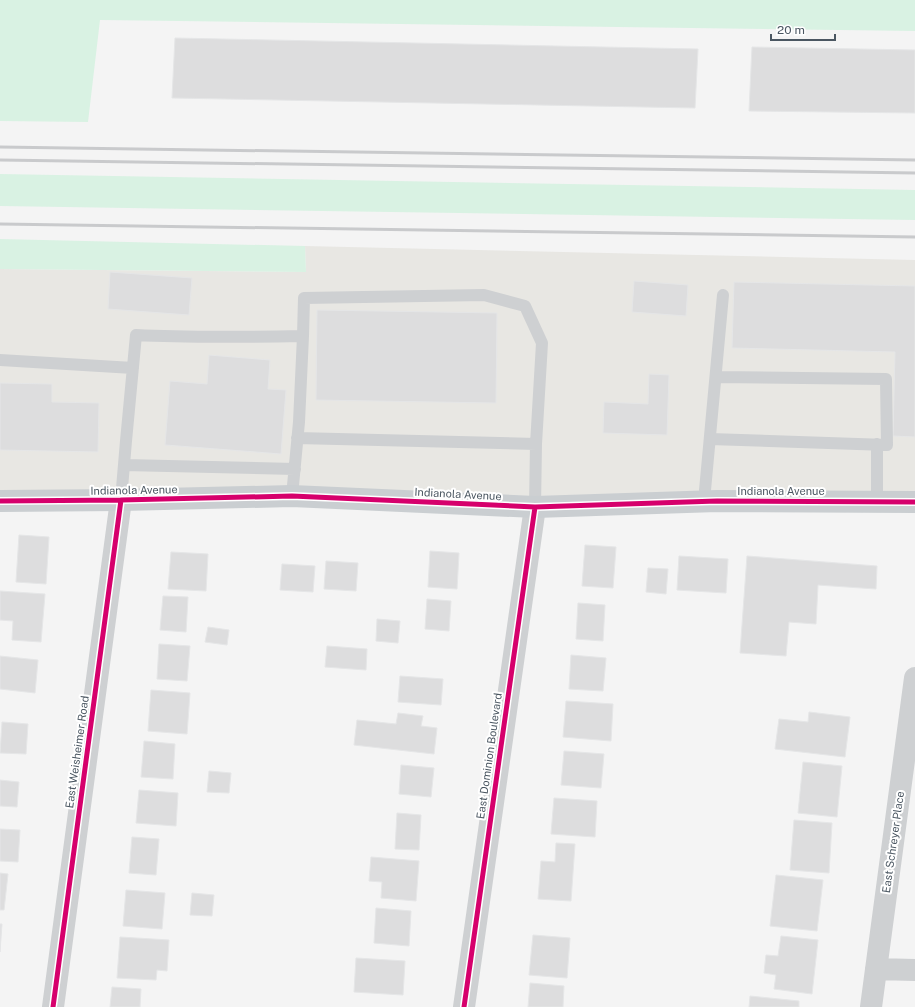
<svg xmlns="http://www.w3.org/2000/svg" width="915" height="1007" font-family="'Public Sans',sans-serif">
	<style>
		.commercial { fill: #e8e7e3 }
		.green { fill: #d9f2e3 }
		.building { fill: #ddddde; stroke: #e5e6e7 }
		.lines { fill: none; stroke-linecap: round; stroke-linejoin: round }
		.service { stroke: #ced0d2; stroke-width: 12 }
		.minor { stroke: #ced0d2; stroke-width: 22 }
		.primary { stroke: #caced1; stroke-width: 22 }
		.rail { stroke: #c9cacc; stroke-width: 3 }
		.cycleway-casing { stroke: #fff; stroke-width: 8 }
		.cycleway { stroke: #d6006c; stroke-width: 5 }
		.labels { text-anchor: middle; stroke-width: 4; stroke-linejoin: round; paint-order: stroke }
		.street-label { font-size: 11px; fill: #4a5661; stroke: #fff }
	</style>
	<rect width="100%" height="100%" fill="#f4f4f4"/>
	<path class="commercial" d="M305 246 915 260V500H0V269L306 272Z"/>
	<path class="green" d="M0 0H915V31L100 20 88 122 0 121Z
		M0 174 915 190V220L0 206Z
		M0 239 305 246 306 272 0 269Z"/>
	<path class="building" d="M175 38 698 49 695 108 172 98Z
		M752 47 915 50V113L749 111Z
		M110 272 192 278 189 315 108 309Z
		M634 281 688 285 686 316 632 312Z
		M734 282 915 286V437L893 436 895 352 732 348Z
		M317 310 497 313 496 403 316 400Z
		M209 355 270 360 268 389 286 390 281 454 165 445 170 381 207 384Z
		M649 374 669 375 667 435 603 433 604 402 648 404Z
		M0 383 52 384V402L99 403 98 452 0 450Z
		M19 535 49 537 46 584 16 582Z
		M585 545 616 547 613 588 582 586Z
		M430 551 459 553 457 589 428 587Z
		M171 552 208 554 206 591 168 589Z
		M679 556 728 559 726 593 677 590Z
		M747 556 877 566 876 589 818 585 816 624 789 622 786 656 740 653Z
		M326 561 358 563 356 591 324 589Z
		M282 564 315 566 313 592 280 590Z
		M648 568 668 569 666 594 646 592Z
		M0 591 45 594 41 642 12 640 13 621 0 620Z
		M163 596 188 597 186 632 160 630Z
		M427 599 451 601 449 631 425 629Z
		M578 603 605 605 603 641 576 639Z
		M377 619 400 621 398 643 376 641Z
		M208 627 229 630 227 645 205 642Z
		M159 644 190 646 187 681 157 679Z
		M327 646 367 649 366 670 325 667Z
		M571 655 606 658 603 691 569 689Z
		M0 656 38 660 35 693 0 689Z
		M400 676 443 679 441 705 398 702Z
		M151 690 190 693 187 734 148 731Z
		M566 701 613 704 611 741 563 737Z
		M809 712 850 717 845 757 775 749 779 719 808 722Z
		M398 713 423 716 421 726 437 728 434 754 354 745 357 720 396 724Z
		M2 722 28 724 26 754 0 753Z
		M144 741 175 744 173 779 141 777Z
		M564 751 604 754 601 788 561 785Z
		M803 762 842 766 837 817 798 813Z
		M401 765 434 768 431 797 399 794Z
		M209 771 231 773 229 793 207 792Z
		M0 780 19 782 17 807 0 806Z
		M139 790 178 793 176 826 136 823Z
		M554 798 597 801 595 837 551 834Z
		M397 813 421 815 419 850 395 849Z
		M794 820 832 823 829 873 790 870Z
		M0 829 20 830 18 862 0 861Z
		M132 837 159 839 156 875 129 873Z
		M556 843 575 844 571 901 538 899 541 861 555 862Z
		M371 857 419 861 416 901 381 898 382 882 369 881Z
		M0 873 8 874 4 910H0Z
		M776 875 823 880 817 931 770 926Z
		M126 890 165 893 162 929 123 926Z
		M192 893 214 895 212 916 190 915Z
		M376 908 411 911 409 946 374 943Z
		M0 924H2L0 952Z
		M533 935 570 938 567 978 529 975Z
		M781 936 818 940 812 994 774 989 776 975 764 973 766 955 778 956Z
		M120 937 169 940 167 971 157 970 156 980 117 978Z
		M356 958 405 961 403 995 354 992Z
		M530 983 564 986 563 1007H528Z
		M112 987 141 989 140 1007H110Z
		M750 996 799 1001V1007H749Z"/>
	<g class="lines">
		<path class="service" d="M0 360 133 368
			M297 438 536 444
			M710 439 887 445 886 379 716 377
			M877 444V502
			M124 465 295 469
			M292 496 299 422 303 336
			M121 500 126 441 136 335C192 338 247 337 303 336L304 298 484 295 525 306 542 343 536 444 535 507
			M704 501 723 295"/>
		<path class="minor" d="M876 969 915 970
			M53 1007 121 500
			M464 1007 535 507
			M871 1007 915 678"/>
		<path class="primary" d="M0 501 121 500 292 496 535 507 717 501 915 502"/>
		<path class="rail" d="M0 147 915 160
			M0 160 915 173
			M0 224 915 237"/>
		<g class="cycleway-casing">
			<path id="cycleway" d="M0 501 121 500 292 496 535 507 717 501 915 502
				M53 1007 121 500
				M464 1007 535 507"/>
		</g>
		<use href="#cycleway" class="cycleway"/>
	</g>
	<g class="labels">
		<g class="street-label">
			<text transform="translate(134 490) rotate(-1)" y="4">Indianola Avenue</text>
			<text x="781" y="495">Indianola Avenue</text>
			<text transform="translate(458 494) rotate(3)" y="4">Indianola Avenue</text>
			<text transform="translate(77 752) rotate(-82)" y="4">East Weisheimer Road</text>
			<text transform="translate(489 756) rotate(-82)" y="4">East Dominion Boulevard</text>
			<text transform="translate(893 842) rotate(-82)" y="4">East Schreyer Place</text>
		</g>
	</g>
	<path d="M771 34v6h64v-6" fill="none" stroke="#4a5661" stroke-width="2"/>
	<text x="777" y="34" font-size="12" fill="#4a5661" stroke="#ffffff" stroke-width="3" paint-order="stroke">20 m</text>
</svg>
